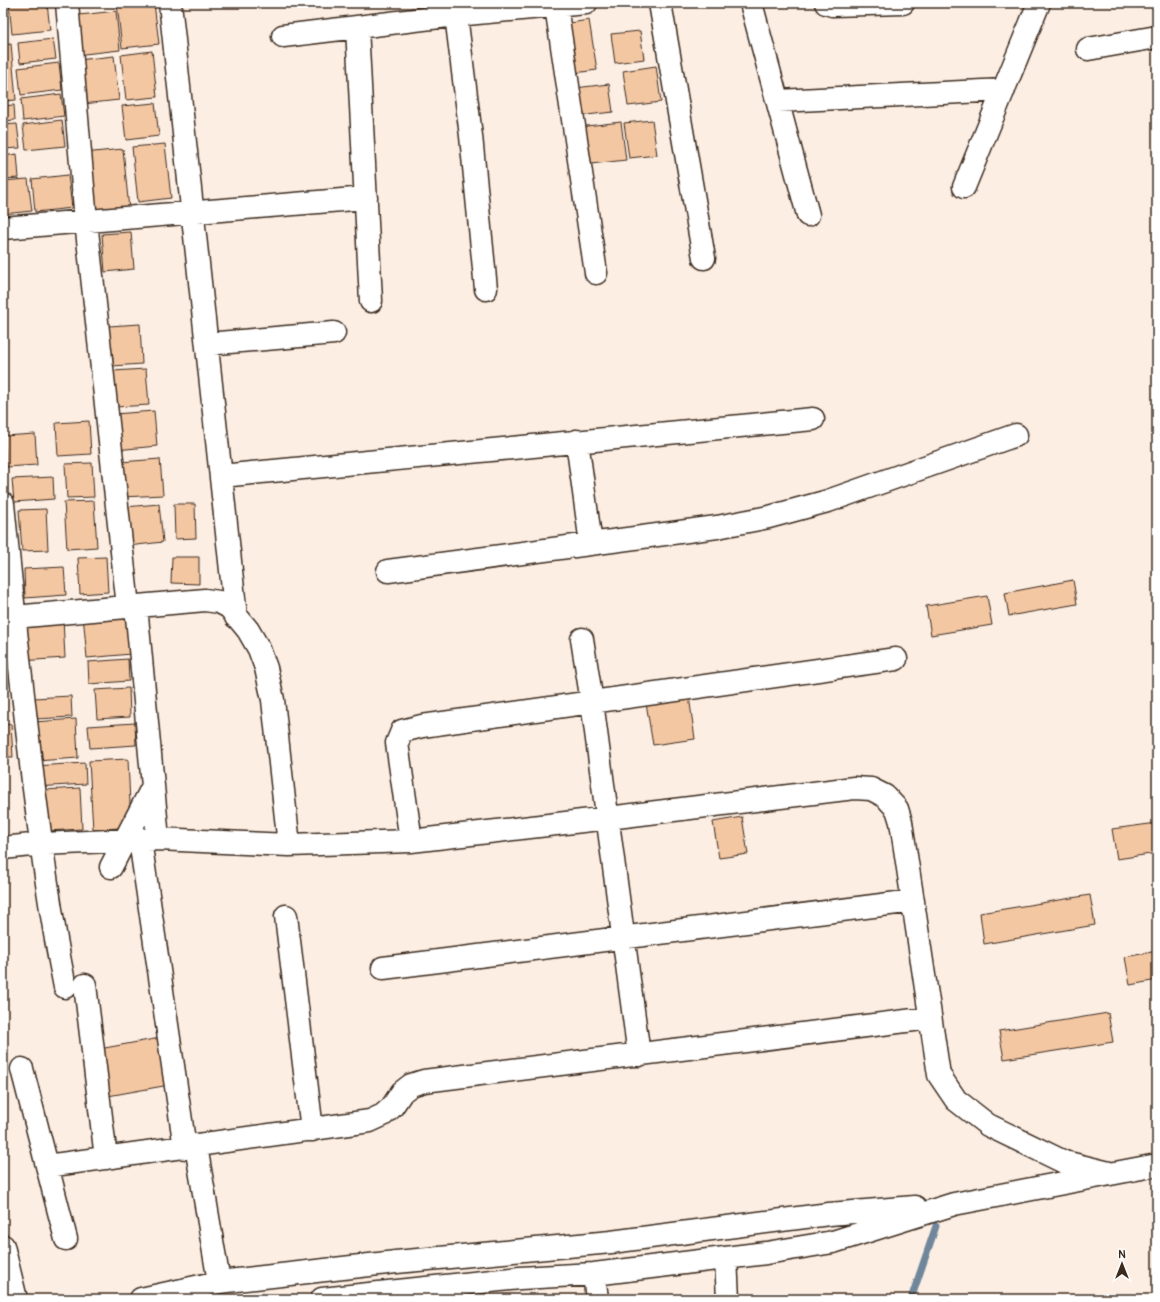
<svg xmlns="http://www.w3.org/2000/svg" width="1160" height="1302" font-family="Pangolin,sans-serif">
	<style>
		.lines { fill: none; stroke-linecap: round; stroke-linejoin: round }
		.stream { stroke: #70869b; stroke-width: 7 }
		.building { fill: #f4c7a3; stroke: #3b2a1e }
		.minor-casing { stroke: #3b2a1e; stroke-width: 25 }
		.minor { stroke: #fff; stroke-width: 22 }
	</style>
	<rect width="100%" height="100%" fill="#fceee3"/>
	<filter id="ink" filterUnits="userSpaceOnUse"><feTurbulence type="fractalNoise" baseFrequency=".025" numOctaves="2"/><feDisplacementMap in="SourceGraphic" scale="8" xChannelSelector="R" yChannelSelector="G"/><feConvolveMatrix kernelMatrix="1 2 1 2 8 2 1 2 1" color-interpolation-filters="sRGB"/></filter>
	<g filter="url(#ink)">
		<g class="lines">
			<path class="stream" d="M911 1299 936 1226"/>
		</g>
		<path class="building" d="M9 3H47L50 30 12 34Z
			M125 3H154L159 44 122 48 117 4Z
			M116 11 120 50 75 55 70 16Z
			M589 20 597 70 567 74 570 23Z
			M640 31 644 59 615 63 611 34Z
			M53 39 56 59 20 63 18 43Z
			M11 44 16 100 3 101V45Z
			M152 51 157 97 126 100 121 55Z
			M114 56 119 100 83 104 78 60Z
			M59 63 62 90 21 95 18 68Z
			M656 66 661 102 628 106 623 71Z
			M609 84 613 112 578 116 575 88Z
			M61 94 64 116 23 121 21 99Z
			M155 103 159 136 126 140 122 106Z
			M14 105 15 120 3 121V106Z
			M62 120 65 146 26 150 23 125Z
			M652 120 657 155 629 158 624 123Z
			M621 122 626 160 582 165 578 127Z
			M17 124 20 148 3 149V125Z
			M165 144 171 198 138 202 132 147Z
			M123 149 129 209 91 213 84 153Z
			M17 154 19 178 3 179V156Z
			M68 175 72 208 35 212 32 179Z
			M28 179 32 211 3 214V181Z
			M131 232 134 269 105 272 102 234Z
			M140 324 142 364 112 366 109 326Z
			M146 369 149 405 115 407 113 371Z
			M154 411 157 446 116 450 114 414Z
			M89 421 91 454 58 456 56 423Z
			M35 434 37 465 6 467 4 436Z
			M160 459 163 495 122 497 120 462Z
			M92 463 94 497 67 498 65 464Z
			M53 477 54 499 14 502 12 479Z
			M94 501 97 547 67 549 64 502Z
			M159 504 163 542 128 546 125 507Z
			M174 504H195L196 538 175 539Z
			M46 509 48 550 22 551 19 510Z
			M106 557 108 592 80 594 78 558Z
			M172 557H199V584L171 583Z
			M64 567 66 595 25 598 24 569Z
			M1073 580 1077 604 1009 616 1005 593Z
			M987 596 992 625 931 635 926 606Z
			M127 611 131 654 87 658 83 615Z
			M63 619 65 658 21 661 18 622Z
			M128 659 129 681 89 684 88 662Z
			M129 688 130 717 97 719 95 690Z
			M71 696 72 717 35 719 34 698Z
			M689 696 695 739 653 745 646 703Z
			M76 719 78 758 36 761 34 722Z
			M135 723 136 745 90 748 88 726Z
			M11 724 13 757H3V725Z
			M128 759 131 827 93 830 89 761Z
			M85 763 86 784 35 787 34 766Z
			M80 788 82 829 47 831 44 790Z
			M742 817 748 854 719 858 713 822Z
			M1157 823V853L1117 859 1112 829Z
			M1090 895 1095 925 984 944 980 913Z
			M1157 951V980L1130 985 1125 957Z
			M1108 1013 1113 1042 1004 1059 999 1031Z
			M160 1038 169 1085 108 1096 99 1049Z"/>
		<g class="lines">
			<g class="minor-casing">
				<path id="minor" d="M67 3 86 221 128 607
					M170 3 236 617
					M660 3 704 258
					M751 3 808 215
					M826 3 832 5 903 3
					M556 6 596 273
					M456 15 471 136 486 289
					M357 27 371 301
					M283 36 456 15 586 3
					M1088 49 1157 37
					M778 101 1004 90
					M964 187 1039 3
					M3 228 366 198
					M207 344 334 333
					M577 441 591 544
					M221 476 813 419
					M3 504C12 597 22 689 33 781 42 850 51 919 65 987
					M388 571 717 527 769 517 828 501 1016 435
					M136 606 158 839
					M3 618 205 600 219 602 229 607 248 630 259 649 266 668 273 700 289 845
					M582 639 592 702 639 1055
					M140 840 185 1148
					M411 841 397 743 402 731 422 726 896 659
					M3 848 41 844 158 839 289 845 411 841 608 818 854 788 871 789 885 796 897 809 901 822 939 1075 956 1100 988 1125 1064 1162 1109 1173
					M111 867 153 786
					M286 916 312 1130
					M383 968 913 901
					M85 985 106 1158
					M22 1069 66 1239
					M196 1146 219 1282
					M47 1166 370 1121 383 1115 392 1107 402 1092 411 1085 424 1081 930 1018
					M3 1246 16 1299
					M726 1258 728 1299
					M594 1274 597 1299
					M141 1299 219 1282 396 1262 611 1242 829 1214 915 1207
					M322 1299 520 1278 594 1274 766 1253 833 1242 954 1204 1157 1165"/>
			</g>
			<use href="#minor" class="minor"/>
		</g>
	</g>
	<rect width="1160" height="1302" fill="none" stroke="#fff" stroke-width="16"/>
	<rect x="8" y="8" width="1144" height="1286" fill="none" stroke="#3b2a1e" stroke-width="1.5" filter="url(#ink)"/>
	<g transform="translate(1122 1264)" stroke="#ffffff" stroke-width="3" paint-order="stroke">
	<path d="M0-3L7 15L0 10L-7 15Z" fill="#3b2a1e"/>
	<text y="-6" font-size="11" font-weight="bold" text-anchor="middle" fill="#3b2a1e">N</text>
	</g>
</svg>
